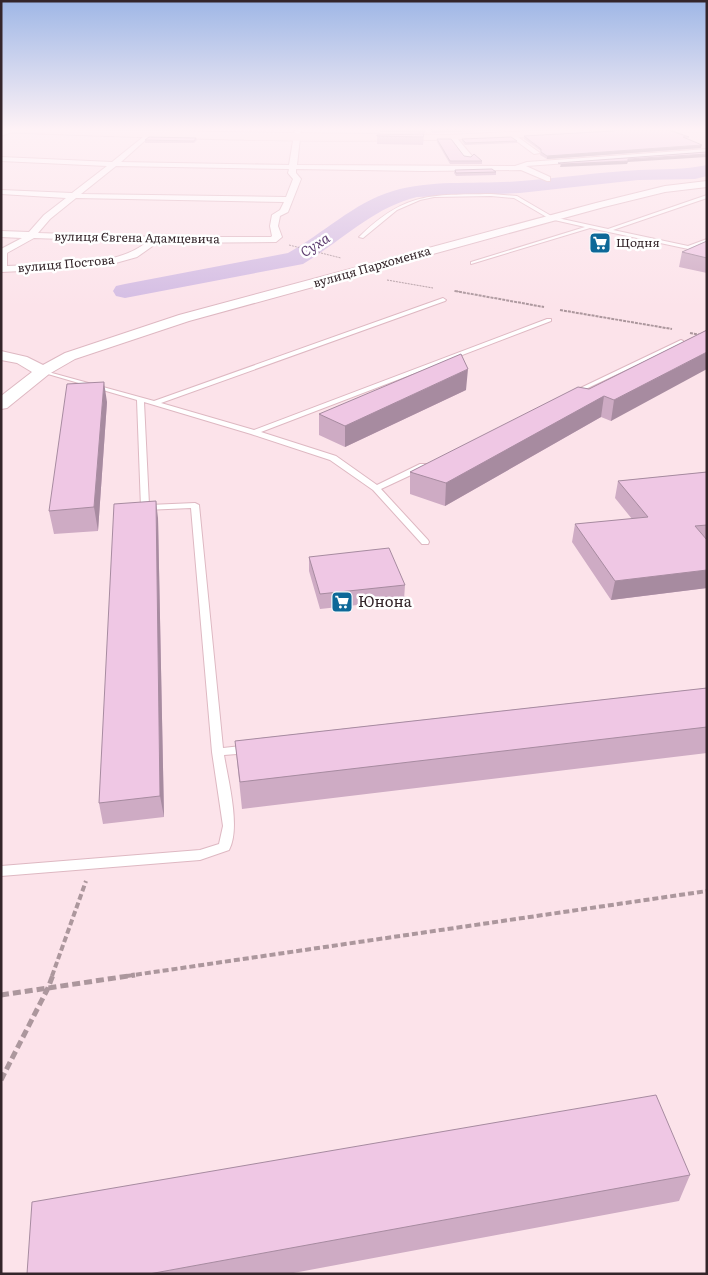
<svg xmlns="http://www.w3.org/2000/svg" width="708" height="1275" font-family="Literata,serif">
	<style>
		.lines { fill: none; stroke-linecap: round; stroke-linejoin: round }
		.river { fill: #d3bce3; fill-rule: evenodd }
		.service-casing { stroke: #deb8c2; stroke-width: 2 }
		.minor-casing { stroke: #deb8c2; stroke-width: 2 }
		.tertiary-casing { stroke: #deb8c2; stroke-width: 2 }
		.secondary-casing { stroke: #deb8c2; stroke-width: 2 }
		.path-far3 { stroke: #ac979d; stroke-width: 1; stroke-dasharray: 2 1; stroke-linecap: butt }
		.path-far2 { stroke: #ac979d; stroke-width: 2; stroke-dasharray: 3 1; stroke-linecap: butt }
		.path-far1 { stroke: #ac979d; stroke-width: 4; stroke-dasharray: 6 3; stroke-linecap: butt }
		.path { stroke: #ac979d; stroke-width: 5; stroke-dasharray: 8 4; stroke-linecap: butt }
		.service { fill: #fff; fill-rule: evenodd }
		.minor { fill: #fff; fill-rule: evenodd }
		.tertiary { fill: #fff; fill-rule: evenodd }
		.secondary { fill: #fee6e4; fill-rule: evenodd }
		.wall { fill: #ceabc4 }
		.shaded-wall { fill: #a78ba0 }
		.building { fill: #efc7e4; stroke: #a78ba0 }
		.labels { text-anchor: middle; stroke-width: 5; stroke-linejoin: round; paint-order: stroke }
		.far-street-label { font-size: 12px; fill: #34252a; stroke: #fff }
		.far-poi-label { font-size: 12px; fill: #34252a; stroke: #fff; text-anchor: start }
		.far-water-label { font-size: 14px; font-style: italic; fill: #5d3d70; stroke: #fff }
		.poi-label { font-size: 15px; fill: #34252a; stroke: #fff; text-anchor: start }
	</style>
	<rect width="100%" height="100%" fill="#fce3ea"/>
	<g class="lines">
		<path class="river" d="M707 165V176L695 179 638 180 520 193 417 197C372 208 342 241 303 264L125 298 116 296 113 291 116 286 125 284 288 253C323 234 353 203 393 191 434 179 479 185 521 181 560 178 600 172 639 170 662 169 684 170 707 165Z"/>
		<g class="service-casing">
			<path id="service" d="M491 194 517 196 553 217 608 229 707 195V198L613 230 688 246 707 239V242L694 248 707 250V253L590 228 471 264V262L585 227 550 219 514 198 491 196 434 197 420 200 397 210 363 238 359 237C405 192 430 195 491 194Z
				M443 298 446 300 445 301 161 403 254 430 547 319H551V321L261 432 336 456 377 485 420 464H426V468L381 489 428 540 429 542 428 544H422L373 490 330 460 251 434 144 402 149 505 195 503 199 505 223 748 250 745 254 746 256 749 254 752 250 753 224 755C228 780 241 828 229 850L200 860 1 876V866L200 850 219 844 223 826 212 752 191 508 145 510 141 508 137 400 41 372V370L154 401Z
				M681 340 683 341V343L575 394 570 393Z"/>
		</g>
		<g class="minor-casing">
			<path id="minor" d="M11 129H20L1 136V132Z
				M295 129H301L297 165 515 166 527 162 707 149V153L526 166 550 177V181H547L521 170 423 171 296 169V173L301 179 288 212 280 216 278 226 282 237 276 242 157 243 137 257 112 264 64 269 1 272V249L22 238 1 237V231L29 232 44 215 66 198 1 194V190L72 193 107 166 1 161V157L112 162 148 133 150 134V136L121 162 289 165ZM116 166 289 169 288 173 293 179 286 197 81 194ZM76 198 284 202 280 210 272 215 270 226 272 236 271 237H155L38 233 50 219ZM34 238 147 242C115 269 47 264 7 266V253Z
				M703 129H707V131L704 130Z
				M511 135H515L540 153 534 154 511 137Z
				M452 137H456L472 156 471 158H465L451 138Z"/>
		</g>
		<g class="tertiary-casing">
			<path id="tertiary" d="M707 181V187L665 192 604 207 189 321 75 359 49 374 7 408 1 409V396L32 372 17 363 1 360V351L27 357 43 365 65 353 179 315 596 203 665 186Z"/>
		</g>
		<g class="secondary-casing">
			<path id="secondary" d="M1 129 448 135 577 129H618L613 132C410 147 205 140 1 132Z"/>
		</g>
		<path class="path-far3" d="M289 245 341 258
			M387 280 433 288
			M454 291 462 292"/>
		<path class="path-far2" d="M455 291 544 307
			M560 310 672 329
			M690 333 707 336"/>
		<path class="path-far1" d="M52 976 86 881
			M127 976 707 891"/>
		<path class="path" d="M1 995 135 975
			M1 1080 48 988 53 975"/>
		<use href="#service" class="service"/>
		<use href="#minor" class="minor"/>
		<use href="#tertiary" class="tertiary"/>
		<use href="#secondary" class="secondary"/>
	</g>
	<path class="wall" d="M162 129H206L205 130Z
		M426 129 425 133 380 132V130Z
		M430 129H536L432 133Z
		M613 131 688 139 701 148 547 159 540 155 541 151 524 139V136Z
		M424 134 423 145 377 144V136Z
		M196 138 197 140 194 143H145V140Z
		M437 139 464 156 482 161V164H450L437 142Z
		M462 139 517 141V143L465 145 462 141Z
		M455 170 496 172V175L456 176 454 173Z
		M707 241V273L679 267 682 252Z
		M707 330 611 421 601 417 445 506 410 494V472L589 389Z
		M466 390 345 447 319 435V414Z
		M107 402 98 531 54 534 49 511Z
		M707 472V588L611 600 572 542 575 524 632 519 615 498 618 481Z
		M158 518 164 817 103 824 99 803Z
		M309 557 405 585 404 600 320 609 309 571Z
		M707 688V753L242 809 235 741Z
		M690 1175 679 1201 288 1274H27Z"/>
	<path class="shaded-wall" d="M702 145 701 148 547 159V156Z
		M707 154V157L628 162 627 164 560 167 561 164Z
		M707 352V369L611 421 614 400Z
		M468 369 466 390 345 447V426Z
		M104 382 107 402 98 531 94 507Z
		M604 396 601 417 445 506 446 483Z
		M156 501 158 518 164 817 160 796Z
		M707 570V588L611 600 615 581Z"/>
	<path class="building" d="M380 129H426L425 130H380Z
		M431 129H471L432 130Z
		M618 129H666L689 137H683L702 145 547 156 541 152V149L524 136 613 131Z
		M424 134 423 137 377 136V135Z
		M149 137 196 138 194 141 145 140Z
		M511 137 517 141 466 143 462 139Z
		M437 139H451L464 156 471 157 474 154 482 161H450Z
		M707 152V154L628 159V161L561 164 558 163Z
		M492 169 496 172 456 173 455 170Z
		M707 241V258L682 252Z
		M707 330V352L614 400 604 396 446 483 410 472 578 387 589 389Z
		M461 354 468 369 345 426 319 414Z
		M104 382 94 507 49 511 67 384Z
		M707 472V525L695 526 707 540V570L615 581 575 524 648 517 618 481Z
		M156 501 160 796 99 803 114 504Z
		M389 548 405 585 320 594 309 557Z
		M707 688V727L240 782 235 741Z
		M656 1095 690 1175 149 1274H27L32 1202Z"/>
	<linearGradient id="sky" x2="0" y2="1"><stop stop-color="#9fb7e6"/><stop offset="0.42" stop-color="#fef2f6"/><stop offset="1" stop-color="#fef2f6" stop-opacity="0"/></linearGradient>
	<rect width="708" height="307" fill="url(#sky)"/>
	<defs>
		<g id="supermarket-square" transform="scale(1.125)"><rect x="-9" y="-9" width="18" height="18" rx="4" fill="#0e6898" stroke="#fff"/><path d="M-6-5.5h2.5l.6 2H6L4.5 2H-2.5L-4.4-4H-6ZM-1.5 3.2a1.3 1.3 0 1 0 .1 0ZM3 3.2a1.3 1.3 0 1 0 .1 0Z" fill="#fff"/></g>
	</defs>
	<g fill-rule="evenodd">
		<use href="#supermarket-square" x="600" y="243"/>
		<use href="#supermarket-square" x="342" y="602"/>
	</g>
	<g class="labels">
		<g class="far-street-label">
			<text transform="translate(137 238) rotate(1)" y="4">вулиця Євгена Адамцевича</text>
			<text transform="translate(66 264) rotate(-5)" y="4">вулиця Постова</text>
			<text transform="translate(372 267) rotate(-16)" y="4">вулиця Пархоменка</text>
		</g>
		<g class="far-poi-label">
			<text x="616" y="247">Щодня</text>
		</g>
		<g class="far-water-label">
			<text transform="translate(315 245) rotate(-33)" y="5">Суха</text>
		</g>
		<g class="poi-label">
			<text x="358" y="607">Юнона</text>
		</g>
	</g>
	<rect width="708" height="1275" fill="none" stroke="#34252a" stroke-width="5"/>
</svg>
